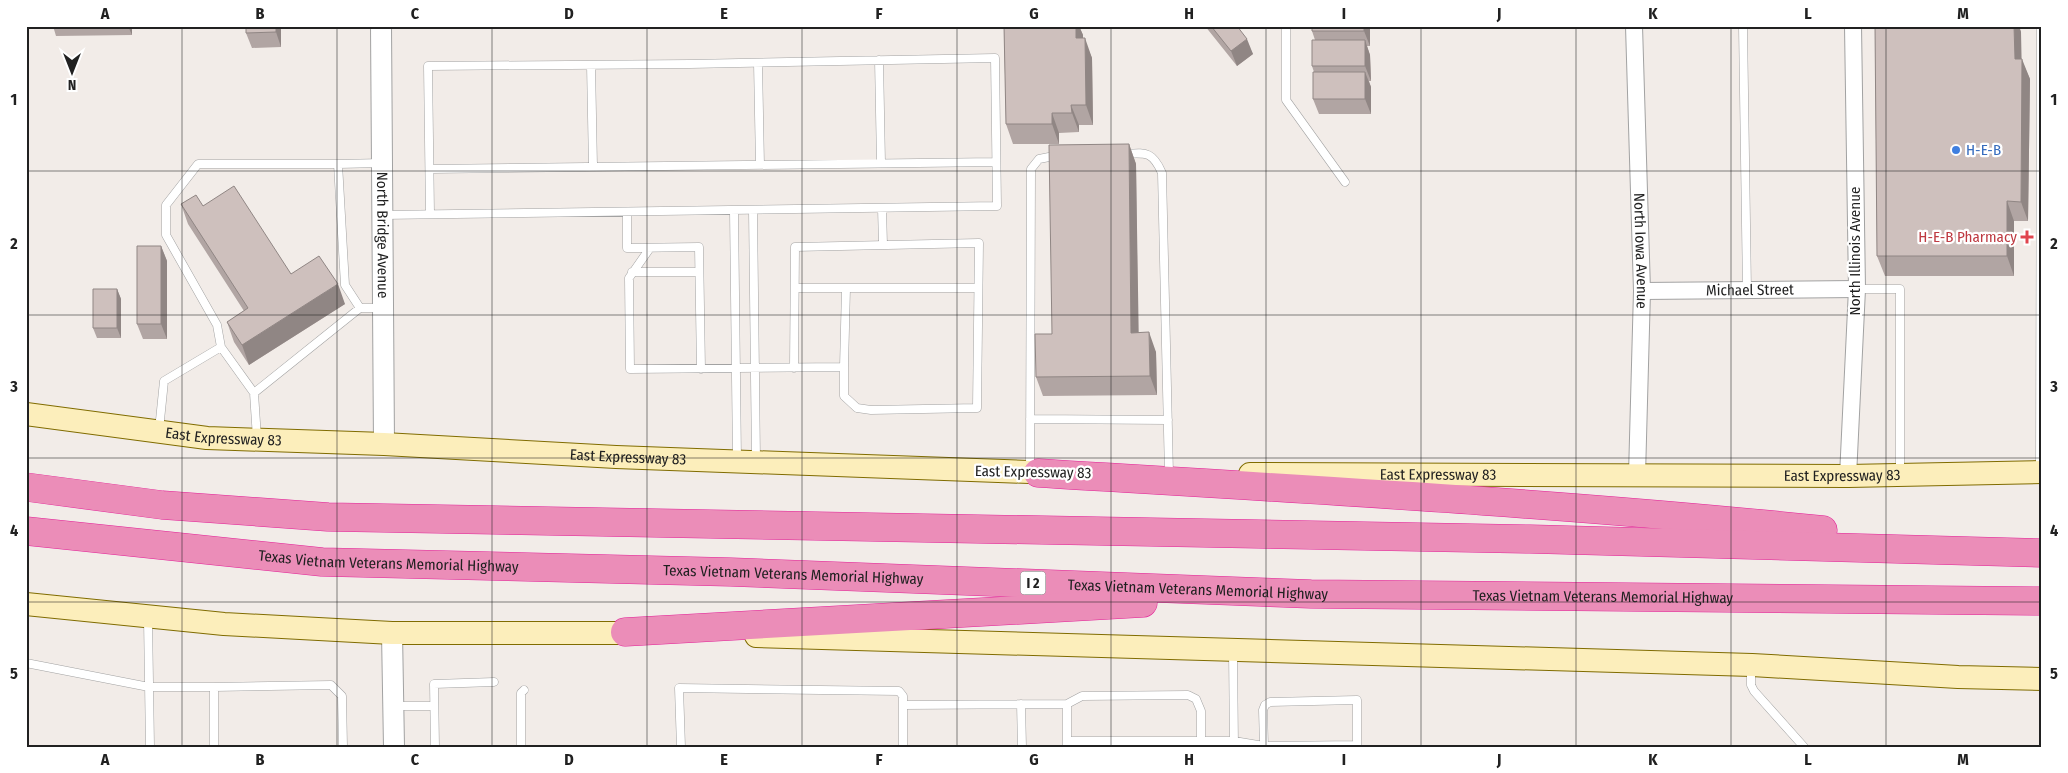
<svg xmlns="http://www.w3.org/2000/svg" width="2068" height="773" font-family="'Fira Sans Condensed',sans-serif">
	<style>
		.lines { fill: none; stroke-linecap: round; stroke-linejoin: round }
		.service-casing { stroke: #a2a2a2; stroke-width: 9 }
		.minor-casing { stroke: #a2a2a2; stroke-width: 18 }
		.tertiary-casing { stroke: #a2a2a2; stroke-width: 22 }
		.secondary-casing { stroke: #806c00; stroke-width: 24 }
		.motorway-casing { stroke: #e32198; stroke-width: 29 }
		.service { stroke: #fff; stroke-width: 8 }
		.minor { stroke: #fff; stroke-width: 16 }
		.tertiary { stroke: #fff; stroke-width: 20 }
		.secondary { stroke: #fceebb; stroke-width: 22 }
		.motorway { stroke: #eb8db8; stroke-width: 28 }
		.wall { fill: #b1a5a3 }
		.shaded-wall { fill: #908684 }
		.building { fill: #cec0bd; stroke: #908684 }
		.grid { fill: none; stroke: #212121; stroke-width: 1; stroke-opacity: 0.55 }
		.shop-dot { fill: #3f7fe0; stroke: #fff; stroke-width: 2 }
		.health-dot { fill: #e0444e; stroke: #fff; stroke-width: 2 }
		.labels { text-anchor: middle; stroke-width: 4.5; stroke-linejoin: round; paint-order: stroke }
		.shield { fill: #fff; stroke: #646464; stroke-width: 1 }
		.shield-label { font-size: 14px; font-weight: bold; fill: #212121 }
		.shop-label { font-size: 15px; fill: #366cbe; stroke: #fff; text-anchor: start }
		.street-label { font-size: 15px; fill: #212121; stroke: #fff }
		.health-label { font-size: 15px; fill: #be3a42; stroke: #fff; text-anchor: end }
		.neatline { fill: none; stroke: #212121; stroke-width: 2 }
		.grid-label { font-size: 16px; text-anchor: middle; font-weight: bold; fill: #212121 }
	</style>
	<rect width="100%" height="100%" fill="#f2ece8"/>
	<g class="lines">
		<g class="service-casing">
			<path id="service" d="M1286 26V100L1345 182
				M1743 26 1747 290
				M879 60 881 163
				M758 63 760 165
				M591 65 593 167
				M1123 154C1145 153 1152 150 1162 173L1169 474
				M338 164 382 163
				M430 169 996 162
				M882 208 883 245
				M753 210 756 460
				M734 211 737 459
				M627 212V248L699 247 701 369
				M382 215 997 206 995 58 690 64 428 66 430 214
				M650 248 629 278 630 369 844 367V396L857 408 871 410 977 408 979 243 795 247 794 368
				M632 272H699
				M795 288H978
				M1857 289H1900V473
				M844 367 846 288
				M254 393 221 347 217 325 166 235V205L198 164H338L345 285 360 308
				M1030 419 1168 420
				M159 430 164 381 221 347
				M257 438 254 393 360 308H383
				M1030 469 1031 169 1039 159 1059 155
				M2040 469 2041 26
				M148 619 150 747
				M1233 651 1234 747
				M26 663 149 687H214
				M1751 666V685L1754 691 1804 747
				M1021 704 1022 747
				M1067 704V741
				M903 705 1067 704 1082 696 1188 695 1196 699 1201 711V741
				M393 706H434
				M1264 746 1263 710 1265 705 1270 702 1357 700V747
				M214 747V687L331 685 342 696 343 747
				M435 747 434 684 494 682
				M521 747V693L524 690
				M681 747 679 688 899 691 903 696V747
				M1067 747V741H1234L1264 746 1357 745"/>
		</g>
		<g class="minor-casing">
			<g id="minor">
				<path id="s1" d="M1634 26 1642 291 1637 475"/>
				<path id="s2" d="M1642 291 1857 289"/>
				<path d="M1848 476 1857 289 1853 26"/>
			</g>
		</g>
		<g class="tertiary-casing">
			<g id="tertiary">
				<path id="s3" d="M381 26 384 444"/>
				<path d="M392 633 394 747"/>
			</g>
		</g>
		<g class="secondary-casing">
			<g id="secondary">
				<path id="s4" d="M26 414 207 438 384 444 616 457 1056 473"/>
				<path id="s5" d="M1250 474 1848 476 2042 472"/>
				<path d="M26 604 224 624 392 633H641"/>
				<path d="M756 636 1752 665 1958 677 2042 679"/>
			</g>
		</g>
		<g class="motorway-casing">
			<g id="motorway">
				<path d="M1038 473C1300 489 1562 503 1823 530"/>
				<path d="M26 487 162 505 328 517 1530 539 2042 553"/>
				<path id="s6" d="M26 531 322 562 731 572 1311 594 2042 601"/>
				<path d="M625 632 1143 603"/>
			</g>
		</g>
		<use href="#service" class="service"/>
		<use href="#minor" class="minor"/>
		<use href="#tertiary" class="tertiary"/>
		<use href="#secondary" class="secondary"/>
		<use href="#motorway" class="motorway"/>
	</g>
	<path class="wall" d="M53 26H132V35L56 36Z
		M246 26H281V47L252 48 246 33Z
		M1004 26H1079L1083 35V38L1092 58 1093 125H1079V132L1059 133V144H1013L1006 124Z
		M1205 26H1237L1253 54 1237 66Z
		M1370 26V46H1367L1370 55 1371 81H1369L1371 87V114H1319L1313 99 1314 72 1312 66 1315 40 1312 31Z
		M1875 26H2019L2021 32V59L2030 79 2028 221H2014V276H1885L1877 256Z
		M1129 144 1136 164 1138 332 1156 352 1157 395 1043 396 1036 377 1052 334Z
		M181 204 203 206 291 274 345 304 249 365 234 342 227 322 244 311 188 224Z
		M161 246 167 261V339H143L137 324Z
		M117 289 121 299V338H97L93 328Z"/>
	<path class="shaded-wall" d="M128 26H132V35Z
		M276 26H281V47L276 32Z
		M1076 26H1079L1083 35V58L1076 38Z
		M1364 26H1370V46L1364 31Z
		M2014 26H2019L2021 32 2022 79 2015 59Z
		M1085 38 1092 58 1093 125 1086 105Z
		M1247 39 1253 54 1237 66 1231 51Z
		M1365 40 1370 55 1371 81 1365 66Z
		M2022 59 2030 79 2028 221 2021 202Z
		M1365 72 1371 87V114L1365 99Z
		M1071 105 1079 125V132L1072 113Z
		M1052 113 1059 133V144L1052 124Z
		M1129 144 1136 164 1139 352 1131 333Z
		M2007 201 2014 221V276L2007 256Z
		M161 246 167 261V339L161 324Z
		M338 284 345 304 249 365 242 345Z
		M117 289 121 299V338L117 328Z
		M1149 332 1156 352 1157 395 1150 376Z"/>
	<path class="building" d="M246 26H276V32L246 33Z
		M1004 26H1076V38H1085L1086 105H1071L1072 113H1052V124H1006Z
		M1211 26H1237L1247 39 1231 51Z
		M1312 26H1364V31H1312Z
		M1875 26H2014L2015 59H2022L2021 202 2007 201V256H1877Z
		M1312 40H1365V66H1312Z
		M1313 72H1365V99H1313Z
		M1129 144 1131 333 1149 332 1150 376 1036 377 1035 334H1052L1049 145Z
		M234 186 291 274 319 256 338 284 242 345 227 322 248 308 181 204 196 195 203 206Z
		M137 246H161V324H137Z
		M93 289H117V328H93Z"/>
	<path class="grid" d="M182 26V747M337 26V747M492 26V747M647 26V747M802 26V747M957 26V747M1111 26V747M1266 26V747M1421 26V747M1576 26V747M1731 26V747M1886 26V747M26 171H2042M26 315H2042M26 458H2042M26 602H2042"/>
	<circle class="shop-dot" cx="1956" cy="150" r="5"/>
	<path class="health-dot" d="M2024.5 229.5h5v5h5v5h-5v5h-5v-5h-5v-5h5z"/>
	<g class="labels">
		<rect class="shield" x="1020.5" y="571.5" width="25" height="23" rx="4"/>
		<g class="shield-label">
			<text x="1033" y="588">I 2</text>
		</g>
		<g class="shop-label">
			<text x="1966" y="155">H-E-B</text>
		</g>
		<g class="street-label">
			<text dy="5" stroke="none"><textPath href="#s3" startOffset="209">North Bridge Avenue</textPath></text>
			<text dy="5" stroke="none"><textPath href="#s1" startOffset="225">North Iowa Avenue</textPath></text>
			<text transform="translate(1855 251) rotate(-90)" y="5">North Illinois Avenue</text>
			<text dy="5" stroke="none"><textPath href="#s2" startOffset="108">Michael Street</textPath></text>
			<text dy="5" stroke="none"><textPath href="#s4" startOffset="199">East Expressway 83</textPath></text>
			<text dy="5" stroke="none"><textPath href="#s4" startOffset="604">East Expressway 83</textPath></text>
			<text transform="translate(1033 472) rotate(1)" y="5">East Expressway 83</text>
			<text dy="5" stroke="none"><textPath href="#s5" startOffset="188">East Expressway 83</textPath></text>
			<text dy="5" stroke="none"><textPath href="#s5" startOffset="592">East Expressway 83</textPath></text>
			<text dy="5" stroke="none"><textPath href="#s6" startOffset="364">Texas Vietnam Veterans Memorial Highway</textPath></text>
			<text dy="5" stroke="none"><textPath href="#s6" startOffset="769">Texas Vietnam Veterans Memorial Highway</textPath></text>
			<text dy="5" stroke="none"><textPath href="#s6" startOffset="1174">Texas Vietnam Veterans Memorial Highway</textPath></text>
			<text dy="5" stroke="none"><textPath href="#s6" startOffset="1579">Texas Vietnam Veterans Memorial Highway</textPath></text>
		</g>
		<g class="health-label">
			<text x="2017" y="242">H-E-B Pharmacy</text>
		</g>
	</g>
	<rect width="2068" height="773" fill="none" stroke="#ffffff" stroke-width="55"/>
	<g transform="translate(72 72) rotate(180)" stroke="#ffffff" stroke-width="4" paint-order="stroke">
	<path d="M0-4L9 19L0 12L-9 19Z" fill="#212121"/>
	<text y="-8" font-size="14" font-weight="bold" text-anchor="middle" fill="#212121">N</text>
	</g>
	<rect x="28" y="28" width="2012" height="718" class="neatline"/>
	<g class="grid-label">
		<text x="105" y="19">A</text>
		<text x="260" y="19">B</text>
		<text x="415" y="19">C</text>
		<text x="569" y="19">D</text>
		<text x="724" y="19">E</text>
		<text x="879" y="19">F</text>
		<text x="1034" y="19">G</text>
		<text x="1189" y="19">H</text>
		<text x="1344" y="19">I</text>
		<text x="1499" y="19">J</text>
		<text x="1653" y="19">K</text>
		<text x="1808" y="19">L</text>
		<text x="1963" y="19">M</text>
		<text x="14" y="105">1</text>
		<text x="2054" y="105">1</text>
		<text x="14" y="249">2</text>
		<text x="2054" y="249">2</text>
		<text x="14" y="392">3</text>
		<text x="2054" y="392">3</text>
		<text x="14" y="536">4</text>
		<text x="2054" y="536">4</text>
		<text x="14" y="679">5</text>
		<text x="2054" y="679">5</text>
		<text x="105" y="765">A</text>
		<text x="260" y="765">B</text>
		<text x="415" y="765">C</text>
		<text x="569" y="765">D</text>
		<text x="724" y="765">E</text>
		<text x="879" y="765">F</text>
		<text x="1034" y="765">G</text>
		<text x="1189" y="765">H</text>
		<text x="1344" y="765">I</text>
		<text x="1499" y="765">J</text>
		<text x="1653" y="765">K</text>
		<text x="1808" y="765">L</text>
		<text x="1963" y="765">M</text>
	</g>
</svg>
